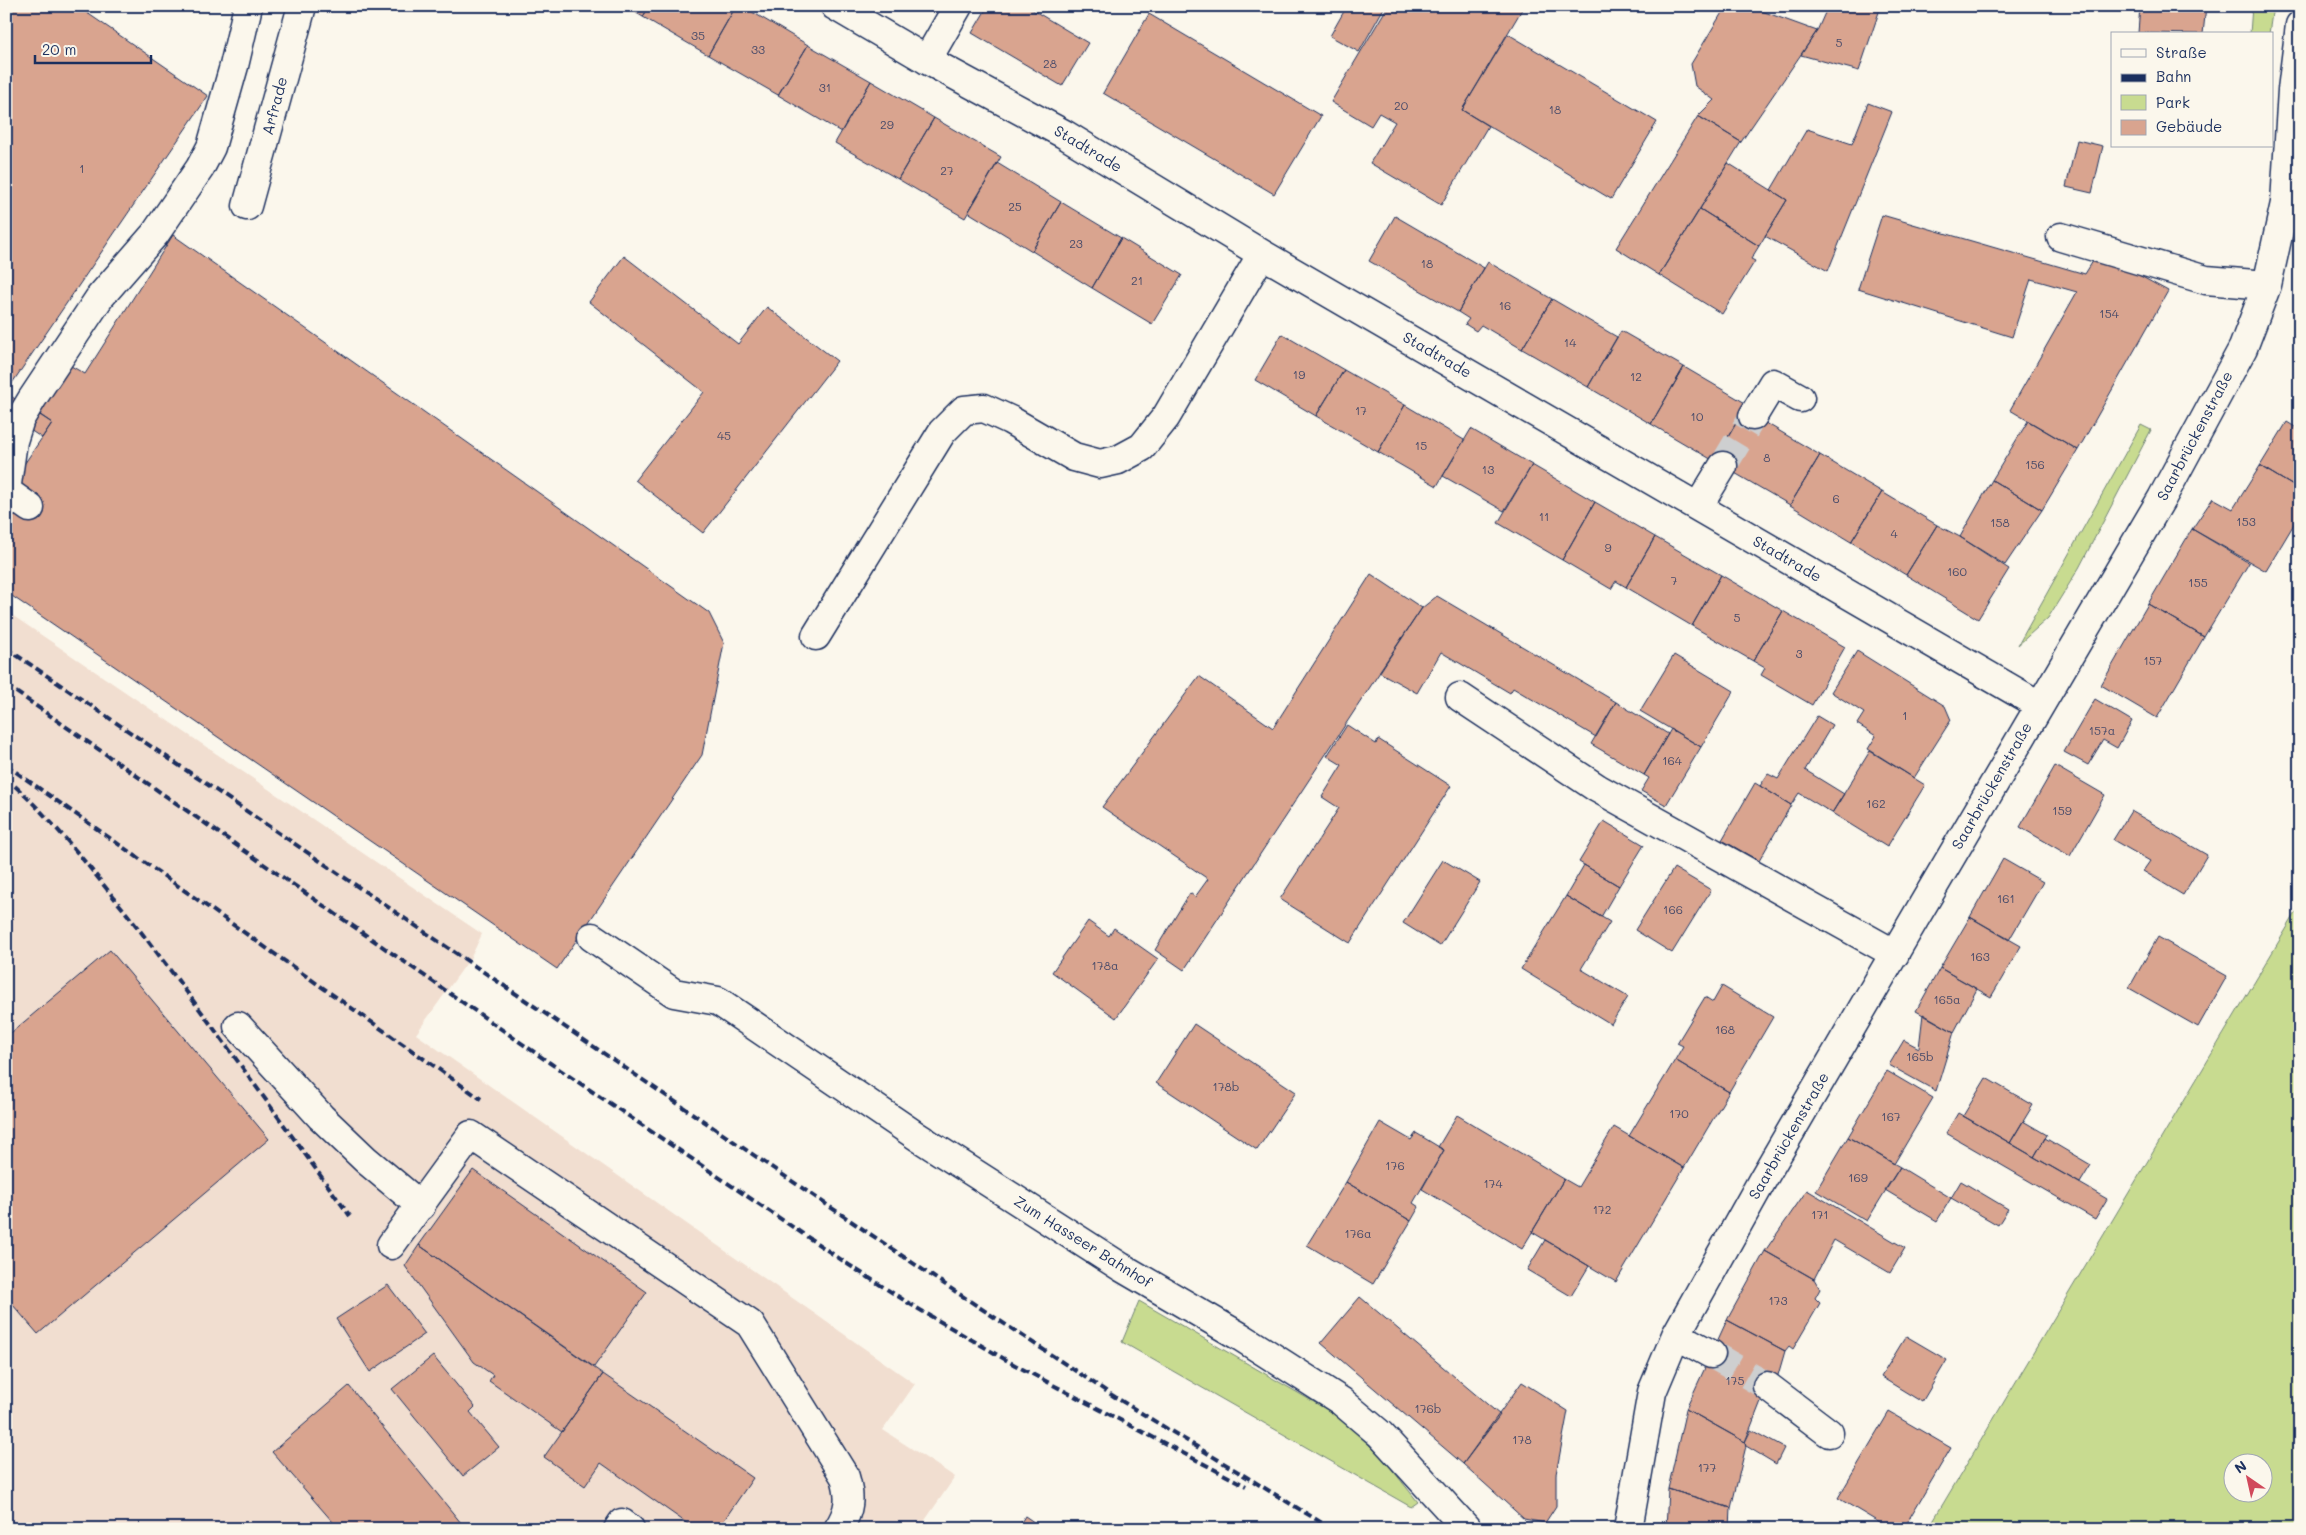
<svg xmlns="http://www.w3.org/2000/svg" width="2306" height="1535" font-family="Mali,sans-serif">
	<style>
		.built { fill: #f1ded0 }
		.green { fill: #c8db90; stroke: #728577; fill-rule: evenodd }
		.building { fill: #d9a48f; stroke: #1b2f5e }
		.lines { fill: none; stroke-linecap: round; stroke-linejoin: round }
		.minor-tunnel { stroke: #cecfd0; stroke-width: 28; stroke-dasharray: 28 14; stroke-linecap: butt }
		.minor-casing { stroke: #1b2f5e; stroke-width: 31 }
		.minor { stroke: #fbf7ec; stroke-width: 28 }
		.rail { stroke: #1b2f5e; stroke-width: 4; stroke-dasharray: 8 4; stroke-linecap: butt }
		.labels { text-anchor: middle; stroke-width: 4.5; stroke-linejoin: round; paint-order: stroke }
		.number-label { font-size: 12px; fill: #4a4c6a }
		.street-label { font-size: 15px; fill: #1b2f5e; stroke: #fbf7ec }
	</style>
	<rect width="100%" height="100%" fill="#fbf7ec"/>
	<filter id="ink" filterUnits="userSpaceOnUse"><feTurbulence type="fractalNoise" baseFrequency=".02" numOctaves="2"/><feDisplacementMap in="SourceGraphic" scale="10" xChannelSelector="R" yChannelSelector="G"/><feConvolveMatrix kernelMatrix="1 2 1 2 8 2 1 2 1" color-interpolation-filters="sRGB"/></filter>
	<g filter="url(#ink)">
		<path class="built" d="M6 611 482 934 471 957 416 1034 915 1384 883 1430 955 1477 919 1529H6Z"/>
		<path class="green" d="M2252 6H2273L2269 34H2250Z
			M2141 425 2151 430 2079 568 2048 618 2018 645Z
			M2300 906V1529H1928ZM2234 1462H2264V1492H2234Z
			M1139 1301 1338 1416 1383 1458 1418 1502 1411 1507 1122 1342Z"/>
		<path class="building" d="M6 6H77L208 96 6 392Z
			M625 6H649L643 17Z
			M649 6H736L708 55 643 17Z
			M736 6H742L808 45 778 95 708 55Z
			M988 6H1026L1088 43 1062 86 972 33Z
			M1347 6H1385L1359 52 1330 36Z
			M1388 6H1524L1462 110 1488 126 1441 205 1370 163 1395 122 1379 113 1371 126 1331 102Z
			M1726 6H1748L1817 31 1741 142 1698 116 1714 100 1695 86 1691 64Z
			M1828 6H1881L1859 71 1801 55 1817 31Z
			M2140 6H2206L2203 34 2138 33Z
			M1149 14 1321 116 1274 194 1103 93Z
			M1508 34 1657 122 1611 199 1462 110Z
			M808 45 871 81 841 132 778 95Z
			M871 81 934 118 898 179 835 143Z
			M1868 103 1892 112 1828 271 1765 236 1787 200 1771 190 1807 129 1852 144Z
			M1698 116 1741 142 1659 275 1616 248Z
			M934 118 1001 157 965 218 898 179Z
			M2077 140 2103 146 2092 193 2066 187Z
			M997 163 1061 202 1032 251 968 212Z
			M1728 163 1787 200 1759 246 1700 209Z
			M1061 202 1121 238 1092 288 1032 251Z
			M1700 209 1759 246 1751 259 1755 261 1722 314 1659 275Z
			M1882 215 2085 274 2098 253 2168 291 2078 450 2010 410 2077 292 2031 279 2012 337 1858 289Z
			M1395 216 1484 268 1458 312 1369 261Z
			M173 235 709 613 724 643 702 755 557 969 6 592V491L52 423 39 414 71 366 85 374Z
			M1121 238 1182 275 1152 324 1092 288Z
			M624 256 738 344 767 307 837 361 703 533 635 480 704 392 589 302Z
			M1488 262 1552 299 1522 349 1481 325 1476 331 1465 324 1469 319 1458 312Z
			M1552 299 1617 337 1588 387 1522 349Z
			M1621 331 1684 367 1651 424 1588 387Z
			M1282 334 1344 370 1316 416 1255 380Z
			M1684 367 1747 404 1714 461 1651 424Z
			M1344 370 1405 405 1378 452 1316 416Z
			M6 393 52 423 42 438 6 414Z
			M1405 405 1464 440 1437 486 1378 452Z
			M1744 410 1820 455 1790 505 1714 461Z
			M2028 421 2078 450 2042 510 1992 480Z
			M2287 422 2300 430V490L2260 466Z
			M1471 429 1532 465 1504 511 1443 476Z
			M1820 455 1882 492 1851 542 1790 505Z
			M1532 465 1595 502 1562 560 1498 523Z
			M2260 466 2300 490V514L2266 571 2192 529 2213 498 2233 509Z
			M1992 480 2042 510 2005 565 1960 537Z
			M1882 492 1937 525 1906 575 1851 542Z
			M1595 502 1655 537 1626 587 1616 581 1611 589 1562 560Z
			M1937 525 1960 537 2009 569 1978 619 1906 575Z
			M2192 529 2249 563 2204 637 2148 604Z
			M1655 537 1721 575 1692 626 1626 587Z
			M1371 574 1422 608 1184 970 1155 950 1190 893 1195 897 1208 879 1102 807 1199 676 1273 728Z
			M1721 575 1783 611 1753 661 1692 626Z
			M1437 596 1616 702 1596 737 1513 688 1510 693 1441 652 1417 693 1379 672 1422 608Z
			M2148 604 2204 637 2157 718 2101 685Z
			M1783 611 1845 647 1812 705 1761 675 1765 668 1753 661Z
			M1857 651 1945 706 1951 720 1914 778 1868 749 1876 736 1857 724 1864 713 1831 692Z
			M1674 655 1734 691 1701 747 1640 711Z
			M2095 699 2132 721 2117 748 2103 740 2088 765 2064 752Z
			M1616 702 1668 734 1644 775 1591 744Z
			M1817 716 1832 725 1805 770 1844 794 1832 813 1799 793 1791 805 1760 786 1768 774 1778 779Z
			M1347 725 1376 744 1378 739 1451 786 1350 943 1280 899 1339 808 1322 797 1342 765 1327 756Z
			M1671 729 1701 747 1666 805 1641 791 1649 778 1644 775Z
			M1870 751 1925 785 1887 847 1832 813Z
			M2055 766 2105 795 2070 856 2020 827Z
			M1755 783 1791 805 1759 861 1722 840Z
			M2131 811 2207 855 2183 895 2143 871 2150 861 2113 840Z
			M1604 821 1644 845 1619 886 1579 862Z
			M2003 859 2043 882 2009 940 1970 917Z
			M1443 860 1480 882 1440 946 1403 923Z
			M1584 865 1619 886 1601 917 1566 896Z
			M1674 868 1711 890 1672 953 1635 930Z
			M1566 896 1610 922 1581 969 1628 997 1611 1024 1521 969Z
			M1970 917 2021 946 1991 997 1940 968Z
			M1088 921 1109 936 1114 928 1158 959 1116 1018 1052 972Z
			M2158 937 2227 976 2198 1027 2129 988Z
			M110 950 269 1139 38 1334 6 1297V1037Z
			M1940 968 1977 989 1954 1032 1916 1011Z
			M1722 986 1773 1017 1729 1092 1675 1060 1683 1046 1677 1043 1705 997 1713 1002Z
			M1923 1014 1954 1032 1936 1091 1889 1065 1904 1040 1919 1048Z
			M1194 1024 1296 1092 1257 1150 1156 1083Z
			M1675 1060 1729 1092 1684 1168 1629 1136Z
			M1887 1071 1933 1098 1894 1164 1848 1137Z
			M1986 1078 2033 1105 2010 1143 1963 1116Z
			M1958 1113 2107 1199 2095 1219 1946 1133Z
			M1457 1115 1564 1179 1522 1249 1422 1189 1444 1150 1438 1147Z
			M2023 1121 2047 1135 2034 1157 2010 1143Z
			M1380 1122 1411 1140 1416 1133 1444 1150 1413 1203 1419 1207 1411 1221 1346 1182Z
			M1614 1127 1684 1168 1616 1282 1532 1232 1564 1179 1578 1187Z
			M1848 1137 1900 1167 1867 1221 1816 1191Z
			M2045 1138 2091 1165 2080 1183 2034 1157Z
			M1900 1167 1951 1198 1937 1221 1885 1190Z
			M473 1170 647 1292 594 1367 419 1245Z
			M1961 1181 2008 1209 1998 1225 1951 1198Z
			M1346 1182 1411 1221 1373 1284 1307 1245Z
			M1807 1190 1905 1248 1890 1273 1834 1240 1814 1279 1765 1251Z
			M1545 1240 1589 1266 1571 1296 1527 1270Z
			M419 1245 603 1374 562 1432 489 1381 493 1375 474 1362 405 1266Z
			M1765 1251 1814 1279 1820 1289 1815 1298 1820 1303 1793 1349 1789 1346 1785 1351 1727 1320Z
			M388 1285 425 1334 370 1372 336 1319Z
			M1360 1297 1500 1415 1463 1464 1321 1343Z
			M1727 1320 1785 1351 1776 1382 1767 1386 1745 1442 1686 1409Z
			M1906 1336 1947 1360 1922 1402 1881 1377Z
			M433 1356 475 1407 470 1412 499 1447 463 1476 392 1389Z
			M603 1374 753 1478 718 1529H695L601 1463 585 1486 544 1457Z
			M1522 1382 1568 1411 1556 1474V1506L1545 1523 1524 1519 1463 1464Z
			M349 1386 466 1529H339L272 1452Z
			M1686 1409 1745 1442 1746 1446 1731 1508 1668 1489Z
			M1889 1412 1951 1448 1903 1529H1890L1838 1498Z
			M1751 1430 1784 1448 1776 1464 1746 1446 1745 1442Z
			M1668 1489 1731 1508 1730 1529H1666Z
			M1025 1516 1044 1529H1017Z"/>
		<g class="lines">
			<path class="minor-tunnel" d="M1723 466 1753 416
				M1711 1354 1767 1386"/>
			<g class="minor-casing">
				<path id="minor" d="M835 6 927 60 1064 134 1262 254 2039 705
					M927 60 958 6
					M247 206 302 6
					M2061 237 2206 280 2267 285
					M1753 416 1773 383 1800 398
					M6 491 13 441 20 419 32 399 100 297 155 234 200 168 211 147 234 66 248 6
					M6 491 30 508
					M1698 507 1723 466
					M816 636 942 432 964 410 984 408 1010 420 1074 457 1100 464 1118 460 1142 447 1166 417 1262 254
					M1460 697 1597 788 1895 954
					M592 937 674 993 718 1001 918 1137 1121 1267 1241 1337 1341 1401 1380 1434 1467 1529
					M238 1026 321 1117 366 1160 421 1206
					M391 1245 471 1135 750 1324 845 1477C851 1497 850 1511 838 1529
					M1676 1335 1711 1354
					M1767 1386 1829 1433
					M618 1529 622 1523 630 1529
					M1628 1529 1652 1392 1676 1335 1763 1179 1914 920 2162 498 2243 348 2267 285 2285 203 2292 90 2300 25"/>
			</g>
			<use href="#minor" class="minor"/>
			<path class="rail" d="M6 648 932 1276 1115 1397 1332 1529
				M6 685 550 1063 849 1265 910 1304 1015 1365 1246 1486
				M6 765 481 1099
				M6 778C52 818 89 867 127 914 204 1012 276 1115 350 1216"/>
		</g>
	</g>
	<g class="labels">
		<g class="number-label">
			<text x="698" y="40">35</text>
			<text x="1839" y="47">5</text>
			<text x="758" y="54">33</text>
			<text x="1050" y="68">28</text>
			<text x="825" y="92">31</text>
			<text x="1401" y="110">20</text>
			<text x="1555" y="114">18</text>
			<text x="887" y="129">29</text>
			<text x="82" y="173">1</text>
			<text x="947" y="175">27</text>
			<text x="1015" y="211">25</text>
			<text x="1076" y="248">23</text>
			<text x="1427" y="268">18</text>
			<text x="1137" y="285">21</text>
			<text x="1505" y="310">16</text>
			<text x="2109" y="318">154</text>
			<text x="1570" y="347">14</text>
			<text x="1299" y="379">19</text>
			<text x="1636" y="381">12</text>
			<text x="1361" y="415">17</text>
			<text x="1697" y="421">10</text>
			<text x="724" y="440">45</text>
			<text x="1421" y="450">15</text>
			<text x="1767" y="462">8</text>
			<text x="2035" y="469">156</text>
			<text x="1488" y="474">13</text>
			<text x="1836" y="503">6</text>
			<text x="1544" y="521">11</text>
			<text x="2246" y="526">153</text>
			<text x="2000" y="527">158</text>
			<text x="1894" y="538">4</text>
			<text x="1608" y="552">9</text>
			<text x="1957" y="576">160</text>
			<text x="1674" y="585">7</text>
			<text x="2198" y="587">155</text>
			<text x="1737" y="622">5</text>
			<text x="1799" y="658">3</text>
			<text x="2153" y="665">157</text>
			<text x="1905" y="720">1</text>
			<text x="2102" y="735">157a</text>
			<text x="1672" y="765">164</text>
			<text x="1876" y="808">162</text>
			<text x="2062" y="815">159</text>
			<text x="2006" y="903">161</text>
			<text x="1673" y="914">166</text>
			<text x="1980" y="961">163</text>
			<text x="1105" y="970">178a</text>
			<text x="1947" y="1004">165a</text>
			<text x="1725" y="1034">168</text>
			<text x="1920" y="1061">165b</text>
			<text x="1226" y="1091">178b</text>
			<text x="1679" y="1118">170</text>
			<text x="1891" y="1121">167</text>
			<text x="1395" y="1170">176</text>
			<text x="1858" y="1182">169</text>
			<text x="1493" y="1188">174</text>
			<text x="1602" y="1214">172</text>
			<text x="1820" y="1219">171</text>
			<text x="1358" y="1238">176a</text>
			<text x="1778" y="1305">173</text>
			<text x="1735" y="1385">175</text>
			<text x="1428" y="1413">176b</text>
			<text x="1522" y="1444">178</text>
			<text x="1707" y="1472">177</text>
		</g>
		<g class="street-label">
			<text transform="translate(275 106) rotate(-75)" y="5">Arfrade</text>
			<text transform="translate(1088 149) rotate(31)" y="5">Stadtrade</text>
			<text transform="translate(1437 355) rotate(30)" y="5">Stadtrade</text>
			<text transform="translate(2195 436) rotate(-62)" y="5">Saarbrückenstraße</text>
			<text transform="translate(1787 559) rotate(30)" y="5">Stadtrade</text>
			<text transform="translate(1992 786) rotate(-60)" y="5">Saarbrückenstraße</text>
			<text transform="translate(1789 1136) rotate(-60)" y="5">Saarbrückenstraße</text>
			<text transform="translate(1083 1242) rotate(32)" y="5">Zum Hasseer Bahnhof</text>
		</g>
	</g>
	<rect width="2306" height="1535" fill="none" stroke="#fbf7ec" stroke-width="25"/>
	<rect x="12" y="12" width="2281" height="1510" fill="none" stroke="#1b2f5e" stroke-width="2" filter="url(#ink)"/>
	<rect x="2111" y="32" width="162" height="115" fill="#fbf7ec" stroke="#a1a7b3"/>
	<rect x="2121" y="49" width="25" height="8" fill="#fbf7ec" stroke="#a1a7b3"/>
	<text x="2156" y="58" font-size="15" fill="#1b2f5e">Straße</text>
	<rect x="2121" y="74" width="25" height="8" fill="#1b2f5e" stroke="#a1a7b3"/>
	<text x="2156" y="82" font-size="15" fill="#1b2f5e">Bahn</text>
	<rect x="2121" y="95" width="25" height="15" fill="#c8db90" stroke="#a1a7b3"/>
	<text x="2156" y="108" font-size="15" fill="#1b2f5e">Park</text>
	<rect x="2121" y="120" width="25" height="15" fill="#d9a48f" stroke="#a1a7b3"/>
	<text x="2156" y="132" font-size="15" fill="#1b2f5e">Gebäude</text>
	<g transform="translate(2248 1478) rotate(326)"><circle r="24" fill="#fbf7ec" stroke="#a1a7b3"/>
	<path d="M0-4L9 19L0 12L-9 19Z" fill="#d1495b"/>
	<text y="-8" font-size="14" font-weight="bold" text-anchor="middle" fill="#1b2f5e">N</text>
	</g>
	<path d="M35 55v8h116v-8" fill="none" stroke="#1b2f5e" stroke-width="2.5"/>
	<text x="42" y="55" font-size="15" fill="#1b2f5e" stroke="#fbf7ec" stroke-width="4" paint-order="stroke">20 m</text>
</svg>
